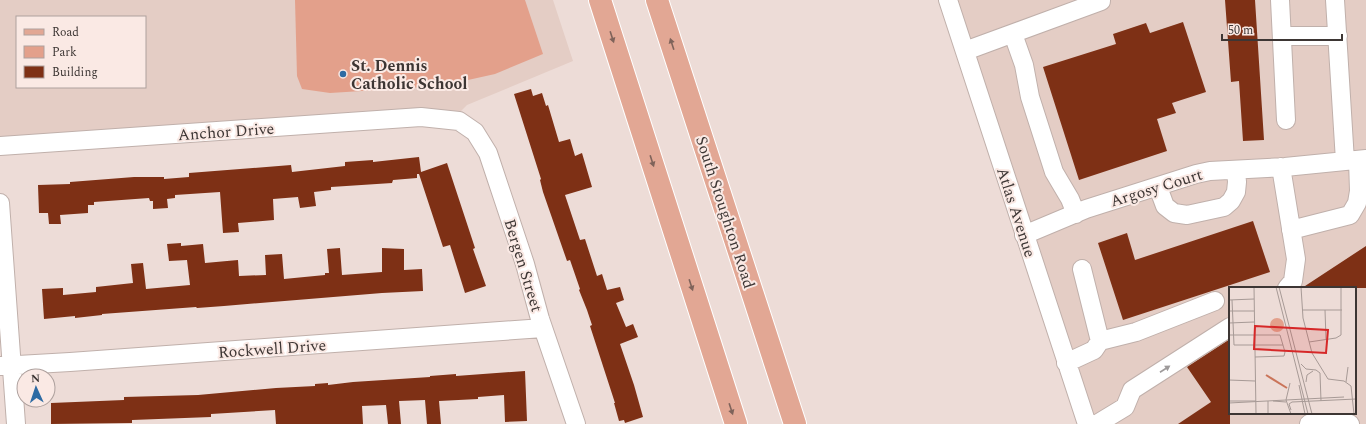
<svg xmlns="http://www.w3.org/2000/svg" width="1366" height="424" font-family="Spectral,serif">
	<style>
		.built { fill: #e4cdc5; fill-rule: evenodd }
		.green { fill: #e3a08b }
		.building { fill: #7e3015 }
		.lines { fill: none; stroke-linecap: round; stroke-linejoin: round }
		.minor-casing { stroke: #c0b0ab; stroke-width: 20 }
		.major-casing { stroke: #fff; stroke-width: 24 }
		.minor { stroke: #fff; stroke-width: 18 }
		.major { stroke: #e2a794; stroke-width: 22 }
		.oneway { fill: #7f635a }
		.oneway2 { fill: #9e9a9a }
		.poi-dot { fill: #2e6ba3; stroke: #fae9e4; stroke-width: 1.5 }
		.labels { text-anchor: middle; stroke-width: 4; stroke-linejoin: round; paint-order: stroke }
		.poi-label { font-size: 16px; font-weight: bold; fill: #3d3634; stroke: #fae9e4; text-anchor: start }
		.street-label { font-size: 16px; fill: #3d3634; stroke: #fae9e4 }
		.inset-river { fill: none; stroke: #ca7459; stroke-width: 2 }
		.inset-road { fill: none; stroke: #a79a96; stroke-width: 1 }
		.view { fill: #d62828; fill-opacity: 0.15; stroke: #d62828; stroke-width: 2 }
		.inset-edge { fill: none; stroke: #3d3634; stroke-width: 2 }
	</style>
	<rect width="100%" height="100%" fill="#eddcd7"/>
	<path class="built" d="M0 0H553L573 61 467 105 452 120 0 146ZM17 17H145V87H17Z
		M948 0H1366V424H1087ZM1230 288H1355V413H1230Z"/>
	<path class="green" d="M295 0H525L543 54 495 74 441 86 330 93 302 89 297 76Z"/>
	<path class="building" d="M1225 0H1255L1264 140 1243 141 1239 81 1231 82Z
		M1183 22 1206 92 1172 103 1176 113 1157 119 1167 151 1079 180 1043 67 1116 44 1113 34 1146 23 1150 33Z
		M531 89 533 96 542 93 546 106 548 105 559 142 570 139 575 156 582 153 592 187 565 195 580 240 585 239 597 276 602 274 607 290 620 287 624 300 616 303 626 327 633 324 638 337 620 344 634 385 643 417 625 423 624 420 619 421 614 403H615L590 326 592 325 587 310 579 290 580 289 570 260 567 261 543 192 540 180 541 179 514 94Z
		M419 157 421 172 447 163 475 248 473 249 486 286 465 293 450 245 443 247 419 174H417V178L393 180 392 183 331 187V190L314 192 316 206 300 208 298 197 273 199 274 220 238 223 239 232 223 233 220 192 175 195V198L167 199 168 208 153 209V201H150L149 198 94 202V205H88V213L60 215 61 224H49L48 213H39L38 185 70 184V182L134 177H164V179L189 177V173L291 165 292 172 345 166V162L373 160V162Z
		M1253 221 1270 272 1123 320 1098 243 1127 233 1135 260Z
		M181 243V246L203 244 205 263 238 260 239 276 266 275 265 255 282 254 284 279 325 275V273H329L327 249 340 248 342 275 382 272V248L404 249V270L422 269 423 291 382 293 224 306 197 308 196 307 102 314V315L75 318V316L44 319 42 289 63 288V295L96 292V287L133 283 131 264 143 263 146 289 190 285 187 260 169 261 167 244Z
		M1366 246V288H1302Z
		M1230 339V424H1178L1211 402 1187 367Z
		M525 371 527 421 505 422 504 395 478 397V399L439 401 441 424H427L425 400 399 401 401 424H388L386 405 362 406 363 424H276L275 410 211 414V417L132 420V423L51 424V403L124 400V397L198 395 276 388 315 386V384L328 383V385L353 382 430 377V376L456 374V376Z"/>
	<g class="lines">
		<g class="minor-casing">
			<path id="minor" d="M948 0 1087 424
				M1280 0 1286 120
				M1335 0 1345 161
				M1013 34 1024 65 1030 97 1054 172 1070 199 1076 214
				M1282 36H1338
				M965 51 1101 1V0
				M0 146 421 117 459 121 475 132 488 153 525 264 540 319 576 424
				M1281 167 1296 259 1293 281 1287 288
				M1158 187 1165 206 1174 213 1187 215 1224 207 1231 201 1236 192 1237 182 1236 170
				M0 203 16 424
				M1291 230 1350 215 1357 203 1359 191 1358 160
				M1024 235 1086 209 1196 174 1210 171 1285 167 1366 159
				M1100 341 1136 332 1215 301
				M1066 363 1094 350 1100 341 1082 269
				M0 366 70 362 543 328
				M1097 424 1125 407 1132 390 1230 327
				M1309 424C1322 416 1336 417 1350 424"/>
		</g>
		<g class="major-casing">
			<path id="major" d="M600 0 736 424
				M657 0 795 424"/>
		</g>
		<use href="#minor" class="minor"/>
		<use href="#major" class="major"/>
	</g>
	<defs><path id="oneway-solid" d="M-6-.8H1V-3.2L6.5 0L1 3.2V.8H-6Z"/></defs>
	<g class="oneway">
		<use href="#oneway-solid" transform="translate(612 37) rotate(72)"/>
		<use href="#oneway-solid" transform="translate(672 44) rotate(-108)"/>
		<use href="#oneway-solid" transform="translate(652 161) rotate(72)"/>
		<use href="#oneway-solid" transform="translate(691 285) rotate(72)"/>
		<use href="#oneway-solid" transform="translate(731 409) rotate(72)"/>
	</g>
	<use class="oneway2" href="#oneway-solid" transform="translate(1165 369) rotate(-33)"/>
	<circle class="poi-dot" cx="343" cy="74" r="4"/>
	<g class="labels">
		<g class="poi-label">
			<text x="351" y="71">St. Dennis<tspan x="351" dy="18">Catholic School</tspan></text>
		</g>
		<g class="street-label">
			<text transform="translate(226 131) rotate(-4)" y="6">Anchor Drive</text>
			<text transform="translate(1156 187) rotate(-17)" y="6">Argosy Court</text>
			<text transform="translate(726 212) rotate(72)" y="6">South Stoughton Road</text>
			<text transform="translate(1017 212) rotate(72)" y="6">Atlas Avenue</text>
			<text transform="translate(524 265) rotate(73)" y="6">Bergen Street</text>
			<text transform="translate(272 348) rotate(-4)" y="6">Rockwell Drive</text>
		</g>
	</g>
	<g transform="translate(1229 287)">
		<rect width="127" height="127" fill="#eddcd7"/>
		<path d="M41 38a7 7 0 1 1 14 0a7 7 0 1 1-14 0Z" fill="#e3a08b"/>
		<path class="inset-river" d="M37 88 58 101"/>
		<path class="inset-road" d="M5 0H25M25 0 27 127M47 0 79 127M50 0 83 127M72 0 74 31 83 66 99 92 115 94 122 99 125 127M0 13 25 12M3 13 5 58H54M73 23H113M96 23 97 52M0 24H25M0 36 25 35M0 48H51L56 65 55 69 26 70M80 55 107 51 112 48V0M72 77 77 82 87 83 91 86 92 114M0 93 26 94M77 95 78 88 84 84M117 95 119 80M70 98 76 127M57 113 115 110M57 113 62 127M0 114H27M39 114V127M44 114 57 115M0 116 57 113 61 96M62 123 60 117 63 115 127 112"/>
		<path class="view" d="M26 39 99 43 97 66 25 62Z"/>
		<rect width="127" height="127" class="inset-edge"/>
	</g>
	<rect x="16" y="16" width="130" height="72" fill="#fae9e4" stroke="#aea19e"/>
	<rect x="24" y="29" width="20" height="6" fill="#e2a794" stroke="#aea19e"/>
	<text x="52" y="36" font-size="12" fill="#3d3634">Road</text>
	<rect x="24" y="46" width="20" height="12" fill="#e3a08b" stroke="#aea19e"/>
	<text x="52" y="56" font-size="12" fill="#3d3634">Park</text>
	<rect x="24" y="66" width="20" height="12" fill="#7e3015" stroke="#aea19e"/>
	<text x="52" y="76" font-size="12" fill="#3d3634">Building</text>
	<g transform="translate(36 388) rotate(357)"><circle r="19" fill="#fae9e4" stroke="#aea19e"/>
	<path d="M0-3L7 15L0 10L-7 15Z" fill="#2e6ba3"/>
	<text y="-6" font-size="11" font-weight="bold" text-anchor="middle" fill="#3d3634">N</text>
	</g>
	<path d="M1222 34v6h120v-6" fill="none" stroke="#3d3634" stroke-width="2"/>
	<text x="1228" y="34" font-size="12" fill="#3d3634" stroke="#fae9e4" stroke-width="3" paint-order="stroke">50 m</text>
</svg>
